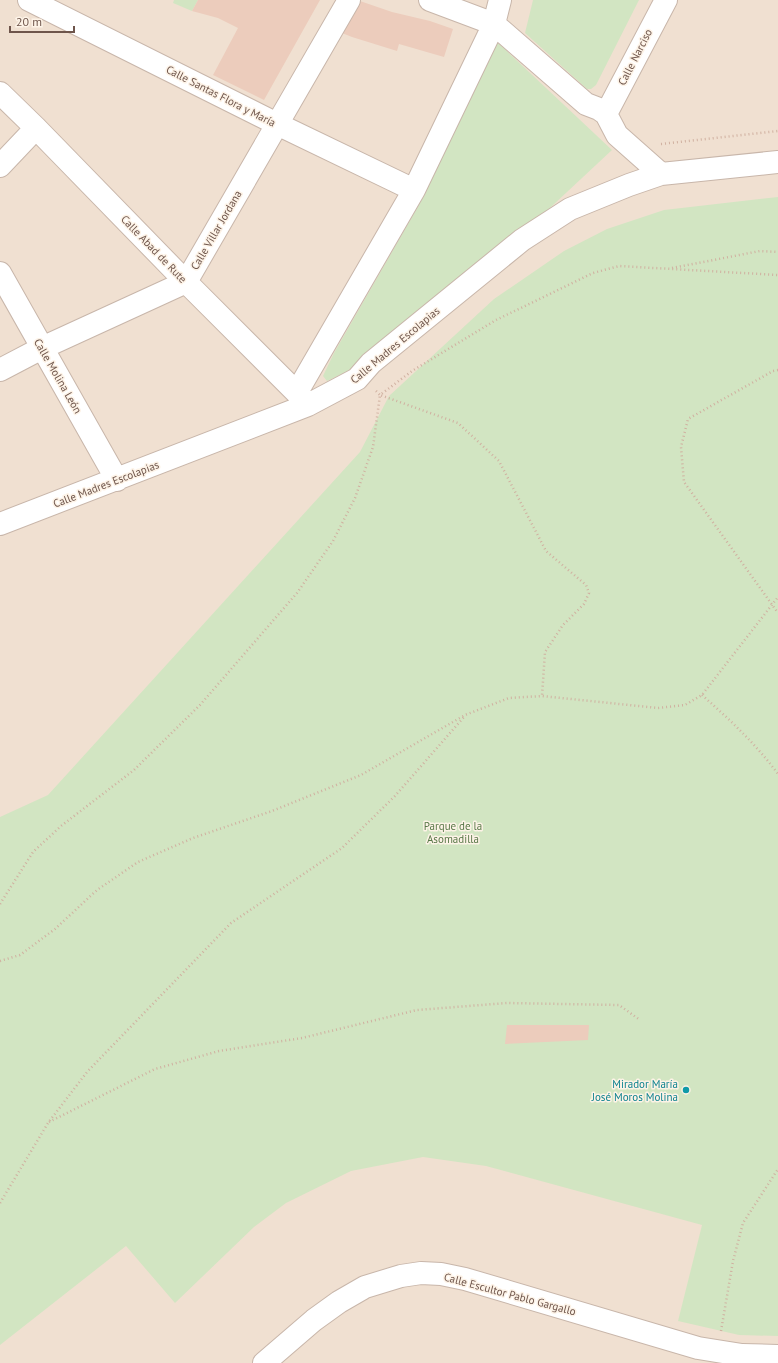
<svg xmlns="http://www.w3.org/2000/svg" width="778" height="1363" font-family="'PT Sans',sans-serif">
	<style>
		.residential { fill: #f0e0d1 }
		.green { fill: #d2e5c2 }
		.building { fill: #ecccbc }
		.lines { fill: none; stroke-linecap: round; stroke-linejoin: round }
		.minor-casing { stroke: #c8b6aa; stroke-width: 24 }
		.path { stroke: #d0b0a0; stroke-width: 2.5; stroke-dasharray: 1 3; stroke-linecap: butt }
		.minor { stroke: #fff; stroke-width: 22 }
		.culture-dot { fill: #0f9aa8; stroke: #fdf3e7; stroke-width: 1.5 }
		.labels { text-anchor: middle; stroke-width: 3; stroke-linejoin: round; paint-order: stroke }
		.street-label { font-size: 11px; fill: #6e554b; stroke: #fdf3e7 }
		.park-label { font-size: 11px; fill: #597848; stroke: #fdf3e7 }
		.culture-label { font-size: 11px; fill: #0d838f; stroke: #fdf3e7; text-anchor: end }
	</style>
	<rect width="100%" height="100%" fill="#f9efe2"/>
	<path class="residential" d="M0 0H778V1363H0Z"/>
	<path class="green" d="M174 0H198L192 11 173 3Z
		M533 0H639L596 85 591 89H587L525 33Z
		M494 39 612 150 522 234 362 364 327 381 323 376 334 353 424 196Z
		M778 197V1336L739 1335 678 1321 702 1225 486 1166 423 1157 351 1171 286 1203 254 1227 175 1303 126 1246 0 1345V817L48 795 360 452 389 396 494 299 564 251 607 229 664 210Z"/>
	<path class="building" d="M198 0H320L264 100 213 75 238 28 218 18 192 11Z
		M357 0 392 12 430 21 453 29 444 57 399 44 397 51 352 37 337 31Z
		M507 1025H589L588 1040 505 1044Z"/>
	<g class="lines">
		<g class="minor-casing">
			<path id="minor" d="M29 0 277 124 414 190
				M430 0 494 24 586 104 599 109 606 114 617 135 661 174
				M0 93 36 128 186 282 306 402
				M606 114 666 0
				M0 166 36 128
				M0 273 117 480
				M0 370 42 348 186 282 349 0
				M297 392 414 190 494 24 500 0
				M0 524 308 405 357 379 371 363 522 240 570 209 629 185 661 174 778 162
				M264 1363 314 1320 339 1302 365 1287 401 1276 421 1273 441 1274 465 1279 698 1348 742 1355 778 1356"/>
		</g>
		<path class="path" d="M661 144 778 131
			M672 268 760 251 778 252
			M778 370 773 371 688 419 681 447 684 482 778 613
			M376 391 380 395 412 371 496 320 593 273 619 266 778 275
			M702 695C729 719 756 744 778 774
			M0 904 33 852 61 826 134 770 200 705 297 593 333 541 355 498 373 447 380 395 458 423 499 461 546 551 586 585 589 593 584 604 563 625 545 652 542 696
			M0 961 20 955 55 929 97 890 138 862 193 838 272 811 361 775 465 715 509 698 542 696 658 708 685 705 702 695 778 597
			M49 1122 155 1069 219 1051 302 1038 417 1010 507 1003 619 1005 640 1020
			M0 1203 48 1123 87 1072 231 923 342 848 395 796 464 717
			M721 1331 733 1261 743 1223 778 1169"/>
		<use href="#minor" class="minor"/>
	</g>
	<circle class="culture-dot" cx="686" cy="1090" r="4"/>
	<g class="labels">
		<g class="street-label">
			<text transform="translate(635 57) rotate(-63)" y="4">Calle Narciso</text>
			<text transform="translate(221 96) rotate(27)" y="4">Calle Santas Flora y María</text>
			<text transform="translate(216 230) rotate(-60)" y="4">Calle Villar Jordana</text>
			<text transform="translate(154 249) rotate(46)" y="4">Calle Abad de Rute</text>
			<text transform="translate(395 345) rotate(-40)" y="4">Calle Madres Escolapias</text>
			<text transform="translate(58 376) rotate(60)" y="4">Calle Molina León</text>
			<text transform="translate(106 484) rotate(-21)" y="4">Calle Madres Escolapias</text>
			<text transform="translate(510 1294) rotate(15)" y="4">Calle Escultor Pablo Gargallo</text>
		</g>
		<g class="park-label">
			<text x="453" y="830">Parque de la<tspan x="453" dy="13">Asomadilla</tspan></text>
		</g>
		<g class="culture-label">
			<text x="678" y="1088">Mirador María<tspan x="678" dy="13">José Moros Molina</tspan></text>
		</g>
	</g>
	<path d="M10 26v6h64v-6" fill="none" stroke="#6e554b" stroke-width="2"/>
	<text x="16" y="26" font-size="12" fill="#6e554b" stroke="#fdf3e7" stroke-width="3" paint-order="stroke">20 m</text>
</svg>
